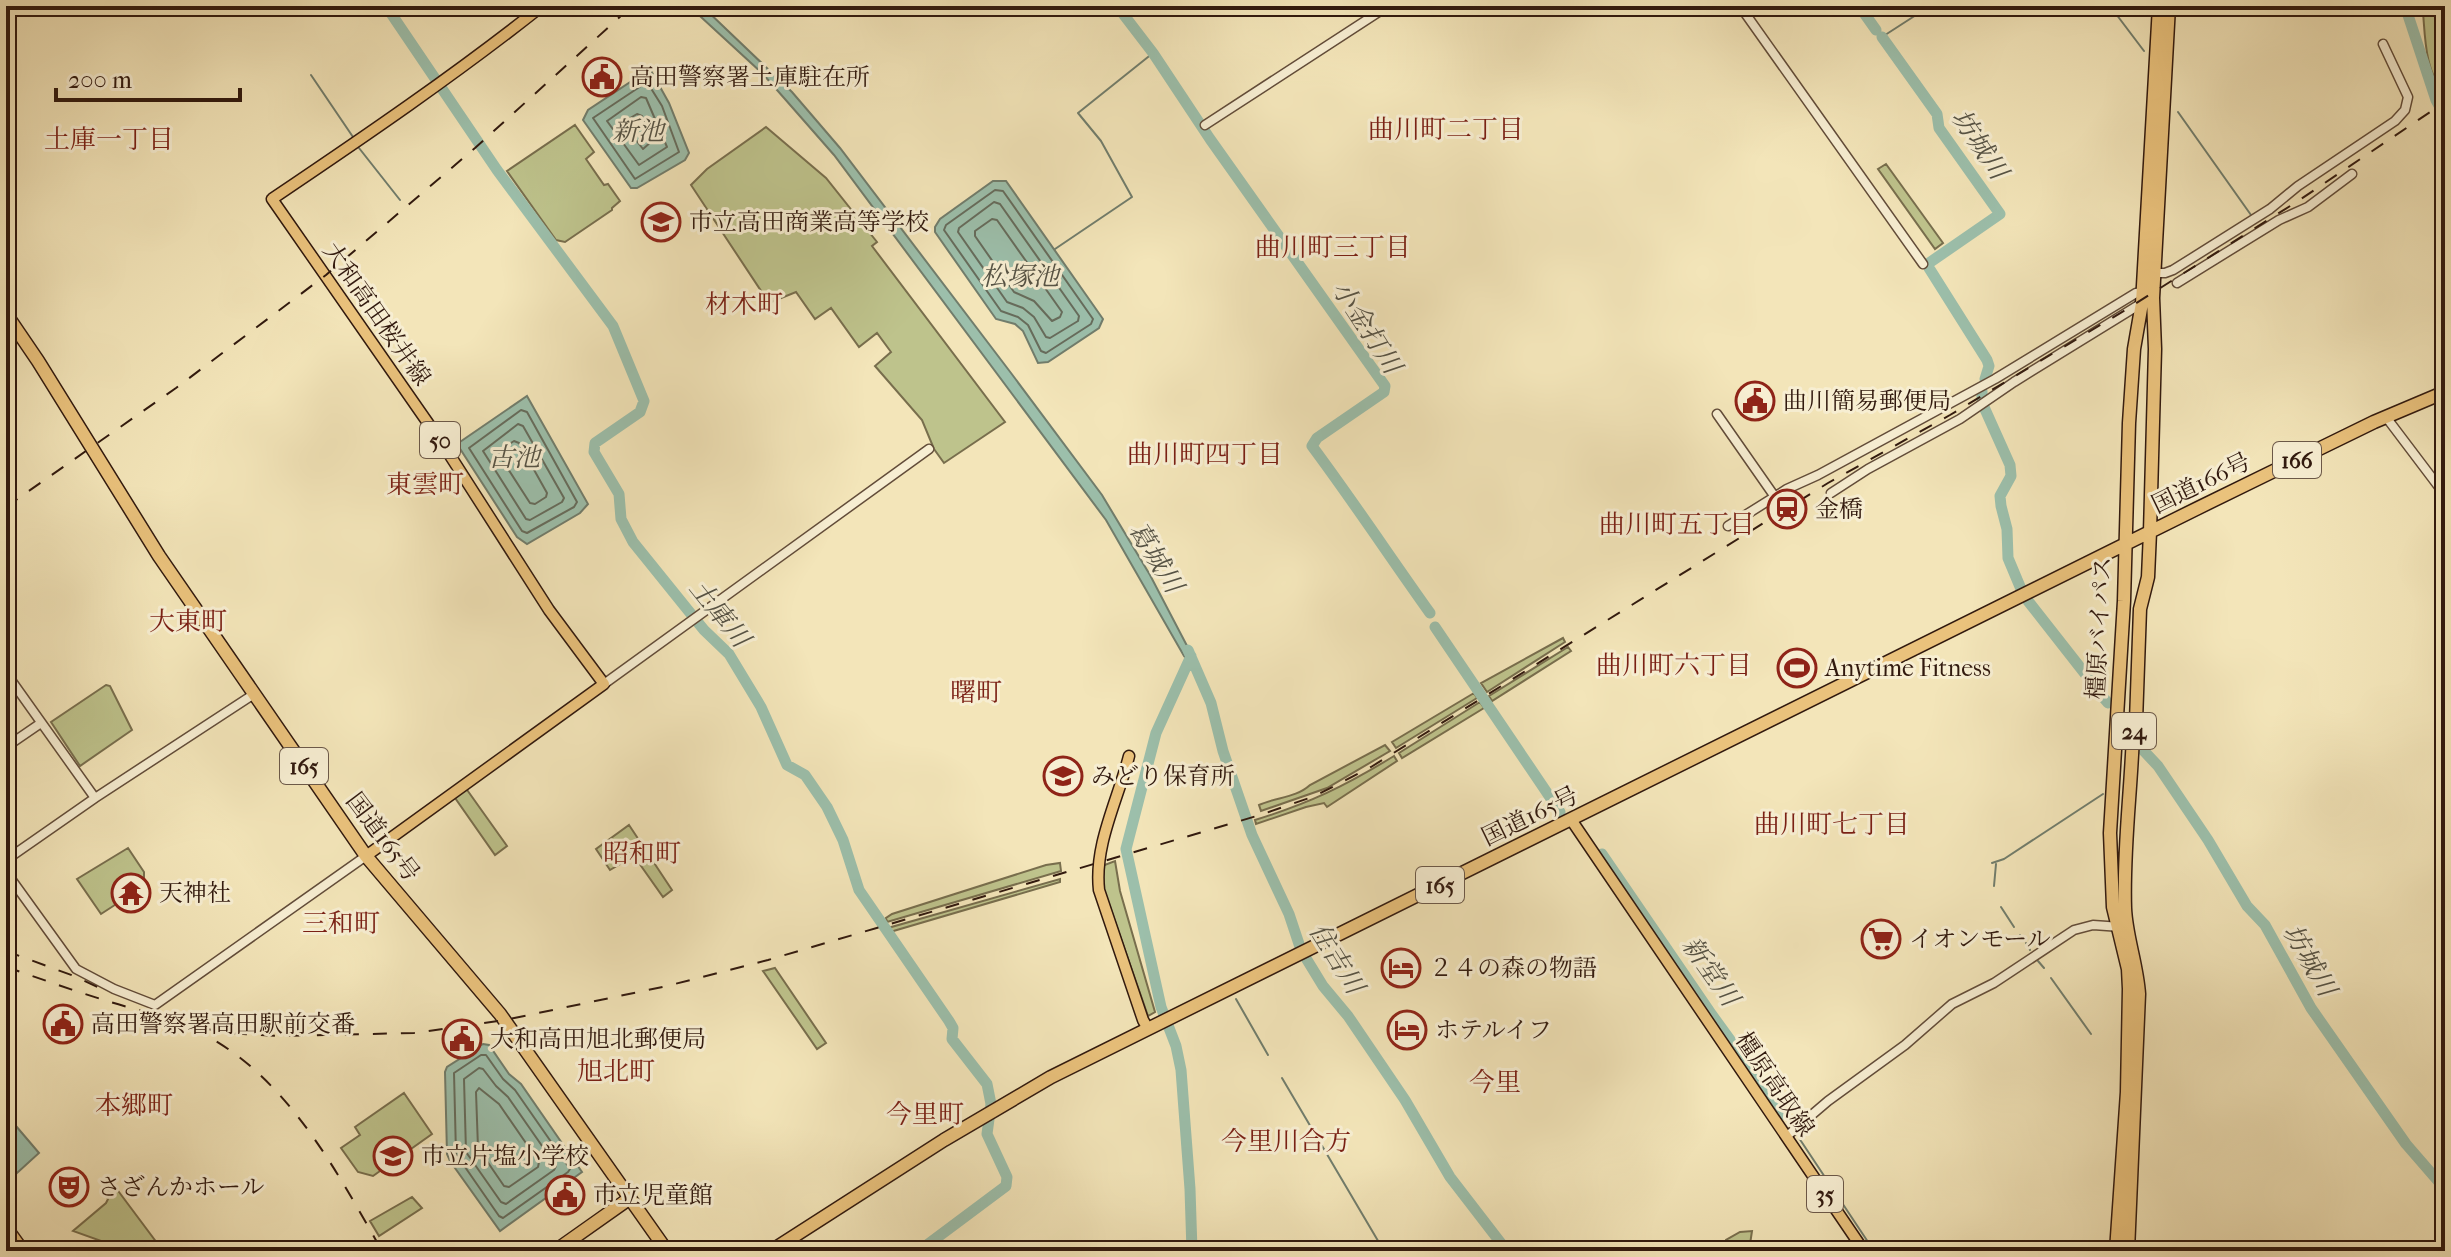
<svg xmlns="http://www.w3.org/2000/svg" width="2451" height="1257" font-family="'IM FELL French Canon','Noto Serif JP',serif">
	<style>
		.green { fill: #bec38c; stroke: #786e4d; stroke-width: 2 }
		.water { fill: #9cbfab; stroke: #717d6c; stroke-width: 2 }
		.lines { fill: none; stroke-linecap: round; stroke-linejoin: round }
		.shore { stroke: #666c5c; stroke-width: 2 }
		.stream { stroke: #717d6c; stroke-width: 2 }
		.river { stroke: #9cbfab; stroke-width: 11 }
		.minor-casing { stroke: #624c39; stroke-width: 11 }
		.major-casing { stroke: #31190e; stroke-width: 13 }
		.highway-casing { stroke: #31190e; stroke-width: 15 }
		.minor { stroke: #f7eed2; stroke-width: 8 }
		.major { stroke: #eac27c; stroke-width: 10 }
		.highway { stroke: #eac27c; stroke-width: 12 }
		.rail { stroke: #31190e; stroke-width: 2; stroke-dasharray: 14 14; stroke-linecap: butt }
		.labels { text-anchor: middle; stroke-width: 6; stroke-linejoin: round; paint-order: stroke }
		.shield { fill: #f7eed2; stroke: #6c5949; stroke-width: 2 }
		.shield-label { font-size: 22px; font-weight: bold; fill: #31190e }
		.poi-label { font-size: 24px; fill: #31190e; stroke: #f7eed2; text-anchor: start }
		.street-label { font-size: 24px; fill: #31190e; stroke: #f7eed2 }
		.neighbourhood-label { font-size: 26px; fill: #7a1f14; stroke: #f7eed2 }
		.water-label { font-size: 26px; font-style: italic; fill: #565345; stroke: #f7eed2 }
	</style>
	<rect width="100%" height="100%" fill="#f3e5b9"/>
	<filter id="stains"><feTurbulence type="fractalNoise" baseFrequency=".0025" numOctaves="4"/><feColorMatrix values="0 0 0 0 .2 0 0 0 0 .09 0 0 0 0 .02 0 0 0 .5 -.17"/></filter>
	<radialGradient id="worn" r=".72"><stop offset=".6" stop-color="#630" stop-opacity="0"/><stop offset="1" stop-color="#630" stop-opacity=".3"/></radialGradient>
	<path class="green" d="M2445 8V91C2425 76 2425 35 2423 12Z
		M575 125 594 152 586 159 604 185 608 184 620 201 612 208V210L565 242 556 240 507 171Z
		M766 127 826 178 877 242 872 246 1005 422 944 463 934 449 922 420 875 366 891 352 877 333 859 347 831 308 815 319 796 292 769 303 691 185 707 169Z
		M1886 164 1943 243 1935 249 1878 169Z
		M1563 638 1565 642 1487 692 1481 683Z
		M1568 647 1571 651 1492 701 1489 696Z
		M106 685 110 686 132 730 80 766 51 722Z
		M1474 693 1477 698 1396 748 1392 742Z
		M1480 702 1484 708 1402 758 1399 753Z
		M1385 745 1390 751 1327 788 1261 811 1259 805C1276 797 1296 798 1310 785Z
		M1394 756 1397 761 1327 807 1324 803 1306 807 1256 824 1255 820C1310 803 1345 786 1394 756Z
		M465 787 507 846 495 855 453 795Z
		M629 825 672 890 663 897 634 856 610 870 596 849Z
		M128 848 144 872V886L101 914 77 879Z
		M1115 861 1120 891 1155 1012 1148 1016 1103 887 1102 866Z
		M1060 863 1061 871 887 922 886 918 892 914 1046 865Z
		M1060 879V882L890 932 888 928Z
		M775 968 826 1043 817 1049 763 971Z
		M404 1093 432 1134 373 1176 358 1172 341 1148 360 1135 355 1127Z
		M113 1184 163 1251H129L73 1231 106 1203 108 1199 103 1191Z
		M412 1197 422 1208 379 1236 370 1221Z
		M1752 1231 1749 1251H1724L1726 1240 1740 1232Z"/>
	<path class="water" d="M689 6H702L792 92 840 148 1011 373 1102 495 1150 575 1196 663 1191 665 1184 656 1106 520 834 155 763 74Z
		M650 69 669 103 689 153 685 160 637 188H631L583 120 588 110Z
		M993 181H1006L1103 319 1099 328 1048 362 1038 363 1023 331 1015 324 996 319 935 232V227L940 219Z
		M527 396 588 504 580 513 527 544 517 537 457 444Z
		M483 1044 489 1045 509 1074 521 1084 582 1172 500 1231 450 1161 447 1154 445 1072 447 1067Z
		M16 1126 39 1153 17 1173 6 1157V1134Z"/>
	<g class="lines">
		<path class="shore" d="M647 82 662 106 679 152 635 179 593 118Z
			M641 97 646 98 667 147 639 165 607 121Z
			M637 114 642 116 652 141 643 149 624 125 625 121Z
			M995 190 1003 191 1093 319 1091 324 1046 353 1041 351 1028 325 1018 317 1001 311 944 230 946 225Z
			M994 202 1000 204 1079 316 1078 321 1050 338 1046 337 1034 317 1023 308 1007 302 958 232 959 228Z
			M992 219 997 220 1062 312 1060 317 1052 321 1034 301 1014 292 975 236V231Z
			M521 410 527 412 577 502 574 507 527 533 522 531 469 448Z
			M518 424 523 426 564 498 562 502 530 520 526 519 483 451Z
			M514 441 519 443 547 493 546 497 535 504 530 503 499 455 500 450Z
			M481 1055H486L503 1079 515 1090 570 1169 568 1172 503 1218 499 1216 456 1154 454 1073Z
			M479 1068 483 1069 496 1086 508 1097 556 1166 554 1170 506 1204 501 1202 466 1152 464 1079Z
			M479 1088 499 1104 539 1162 538 1167 509 1187 504 1186 478 1148 476 1092Z"/>
		<path class="stream" d="M2110 6 2144 51
			M1882 37 1930 6
			M311 75 353 137
			M2178 112 2251 215
			M359 148 400 200
			M1055 249 1132 197 1101 141 1078 113 1153 53
			M1992 863 2004 859 2103 794
			M1994 886 1996 864
			M2001 907 2014 927
			M2020 935 2023 939
			M2026 943 2030 950
			M2038 961 2044 968
			M2051 978 2091 1034
			M1236 999 1268 1055
			M1282 1078 1384 1251
			M1799 1138 1874 1251"/>
		<path class="river" d="M386 6 497 170 613 326 644 401 640 412 595 443 594 452 619 494 621 519 633 542 704 630 729 654 761 707 787 765 805 775 827 807 843 840 859 890 949 1021 953 1028 952 1039 987 1084 991 1104 987 1134 1007 1177 1006 1186 919 1251
			M1117 6 1153 53 1210 139 1385 386 1384 392 1317 438 1312 446C1353 501 1390 557 1430 613
			M1859 6 1876 30
			M2405 6 2436 100 2445 116
			M1882 37 1937 114 1939 128 2000 214 1929 263V268L1987 360 1989 366 1985 379
			M1982 391V399
			M1984 407 2010 465 2011 476 2000 496 2001 506 2007 529 2008 558 2021 589
			M2028 601 2090 680
			M1435 627 1560 812
			M1188 650 1211 703 1223 751 1252 835 1289 914 1301 950 1323 986 1348 1016 1405 1100 1450 1177 1507 1251
			M1191 656 1156 733 1126 849 1161 1007 1176 1046 1181 1070 1190 1189 1192 1251
			M2096 689 2108 703
			M2143 750 2158 766 2208 840 2247 906 2265 925 2311 1008 2406 1144 2445 1189
			M1602 854 1712 1015 1784 1114"/>
		<g class="minor-casing">
			<path id="minor" d="M1740 6 1923 264
				M1205 125 1388 6
				M2155 273H2165L2173 270 2270 209 2298 186 2395 121 2405 110 2408 97 2383 44
				M2177 283 2279 220 2308 207 2352 174
				M1717 414 1775 497
				M2386 417 2445 495
				M1831 493 1868 469 1960 419 2014 382 2142 303
				M1728 526 1787 489 1818 475 1995 379 2136 293
				M6 673 95 798 254 694
				M604 684 929 449
				M6 747 41 723
				M6 860 95 798
				M6 872 76 969 114 989 155 1005 366 856
				M1787 1136 1828 1101 1905 1045 1952 1004 1994 983 2074 930 2093 925 2121 927"/>
		</g>
		<g class="major-casing">
			<path id="major" d="M1129 756C1118 800 1094 844 1099 890L1143 1020 1148 1029
				M1572 821 1864 1251
				M366 856 604 684 549 610 444 446 272 199C364 137 455 75 542 6
				M6 1226 24 1251"/>
		</g>
		<g class="highway-casing">
			<path id="highway" d="M6 314 38 361 159 556 366 856 500 1014 667 1251
				M555 1251 630 1198
				M771 1251 944 1140 1051 1077 2198 508 2374 422 2445 392
				M2116 1251 2127 1092 2129 989 2128 969 2113 907 2110 833 2124 601 2129 423 2134 349 2142 303 2159 6
				M2128 1251 2139 994C2137 964 2126 936 2125 908 2123 850 2131 792 2133 734L2136 721 2140 609 2148 577 2150 532 2155 349 2153 298 2169 6"/>
		</g>
		<use href="#minor" class="minor"/>
		<use href="#major" class="major"/>
		<use href="#highway" class="highway"/>
		<path class="rail" d="M6 507 176 388 326 275 475 148 632 6
			M6 951 74 976 106 991
			M6 967C39 978 71 990 104 1000 129 1008 156 1014 180 1023 280 1063 332 1163 382 1251
			M178 1023 227 1033 279 1036 414 1033 505 1020 667 986 768 960 1260 815 1315 796 1371 767 1828 483 1950 415 2127 309 2298 201 2445 102"/>
	</g>
	<defs>
		<g id="civic-ring" transform="scale(2)"><circle r="9.5" fill="#f7eed2" stroke="#8f2418" stroke-width="1.5"/><path d="M-.6-6.5H3V-4.5H.6V-3L4-1V1h2V6H-6V1h2V-1L-.6-3ZM-1.2 2.5V6h2.4V2.5Z" fill="#8f2418"/></g>
		<g id="school-ring" transform="scale(2)"><circle r="9.5" fill="#f7eed2" stroke="#8f2418" stroke-width="1.5"/><path d="M0-5L7-2L0 1L-7-2ZM-4 1L0 2.5L4 1V4Q0 6-4 4Z" fill="#8f2418"/></g>
		<g id="station-ring" transform="scale(2)"><circle r="9.5" fill="#f7eed2" stroke="#8f2418" stroke-width="1.5"/><path d="M-3-6H3Q5-6 5-4V2Q5 4 3 4L4.5 6H3L1.5 4h-3L-3 6H-4.5L-3 4Q-5 4-5 2V-4Q-5-6-3-6ZM-3.5-4v3h7v-3ZM-3.5 1v1.5H-2V1ZM2 1v1.5H3.5V1Z" fill="#8f2418"/></g>
		<g id="stadium-ring" transform="scale(2)"><circle r="9.5" fill="#f7eed2" stroke="#8f2418" stroke-width="1.5"/><path d="M0-5a6.5 5 0 1 0 0 10a6.5 5 0 1 0 0-10ZM-3.5-1.8h7v3.6h-7Z" fill="#8f2418"/></g>
		<g id="temple-ring" transform="scale(2)"><circle r="9.5" fill="#f7eed2" stroke="#8f2418" stroke-width="1.5"/><path d="M0-6L5-2H3V0L6.5 2.5H4V6H1.5V3h-3V6H-4V2.5H-6.5L-3 0V-2H-5Z" fill="#8f2418"/></g>
		<g id="supermarket-ring" transform="scale(2)"><circle r="9.5" fill="#f7eed2" stroke="#8f2418" stroke-width="1.5"/><path d="M-6-5.5h2.5l.6 2H6L4.5 2H-2.5L-4.4-4H-6ZM-1.5 3.2a1.3 1.3 0 1 0 .1 0ZM3 3.2a1.3 1.3 0 1 0 .1 0Z" fill="#8f2418"/></g>
		<g id="hotel-ring" transform="scale(2)"><circle r="9.5" fill="#f7eed2" stroke="#8f2418" stroke-width="1.5"/><path d="M-6-4.5h1.5V1H6V5H4.5V3h-9V5H-6ZM-4 0a1.8 1.8 0 1 1 3.6 0ZM.5 0V-2.5h3Q6-2.5 6 0Z" fill="#8f2418"/></g>
		<g id="theatre-ring" transform="scale(2)"><circle r="9.5" fill="#f7eed2" stroke="#8f2418" stroke-width="1.5"/><path d="M-5-5.5Q0-4 5-5.5V0Q5 5 0 6Q-5 5-5 0ZM-3.3-2.5H-1v1.5H-3.3ZM1-2.5H3.3v1.5H1ZM-2.8 1Q0 5.5 2.8 1Z" fill="#8f2418"/></g>
	</defs>
	<g fill-rule="evenodd">
		<use href="#civic-ring" x="602" y="77"/>
		<use href="#school-ring" x="661" y="222"/>
		<use href="#civic-ring" x="1755" y="401"/>
		<use href="#station-ring" x="1787" y="509"/>
		<use href="#stadium-ring" x="1797" y="668"/>
		<use href="#school-ring" x="1063" y="776"/>
		<use href="#temple-ring" x="131" y="893"/>
		<use href="#supermarket-ring" x="1881" y="939"/>
		<use href="#hotel-ring" x="1401" y="968"/>
		<use href="#civic-ring" x="63" y="1024"/>
		<use href="#hotel-ring" x="1407" y="1030"/>
		<use href="#civic-ring" x="462" y="1039"/>
		<use href="#school-ring" x="393" y="1156"/>
		<use href="#theatre-ring" x="69" y="1187"/>
		<use href="#civic-ring" x="565" y="1195"/>
	</g>
	<g class="labels">
		<g class="shield">
			<rect x="420" y="422" width="40" height="36" rx="6"/>
			<rect x="2273" y="442" width="48" height="36" rx="6"/>
			<rect x="2112" y="713" width="44" height="36" rx="6"/>
			<rect x="280" y="748" width="48" height="36" rx="6"/>
			<rect x="1416" y="867" width="48" height="36" rx="6"/>
			<rect x="1807" y="1176" width="36" height="36" rx="6"/>
		</g>
		<g class="shield-label">
			<text x="440" y="448">50</text>
			<text x="2297" y="468">166</text>
			<text x="2134" y="739">24</text>
			<text x="304" y="774">165</text>
			<text x="1440" y="893">165</text>
			<text x="1825" y="1202">35</text>
		</g>
		<g class="poi-label">
			<text x="630" y="85">高田警察署土庫駐在所</text>
			<text x="689" y="230">市立高田商業高等学校</text>
			<text x="1783" y="409">曲川簡易郵便局</text>
			<text x="1815" y="517">金橋</text>
			<text x="1825" y="676">Anytime Fitness</text>
			<text x="1091" y="784">みどり保育所</text>
			<text x="159" y="901">天神社</text>
			<text x="1909" y="947">イオンモール</text>
			<text x="1429" y="976">２４の森の物語</text>
			<text x="91" y="1032">高田警察署高田駅前交番</text>
			<text x="1435" y="1038">ホテルイフ</text>
			<text x="490" y="1047">大和高田旭北郵便局</text>
			<text x="421" y="1164">市立片塩小学校</text>
			<text x="97" y="1195">さざんかホール</text>
			<text x="593" y="1203">市立児童館</text>
		</g>
		<g class="street-label">
			<text transform="translate(377 314) rotate(55)" y="8">大和高田桜井線</text>
			<text transform="translate(2201 483) rotate(-26)" y="8">国道166号</text>
			<text transform="translate(2099 628) rotate(-87)" y="8">橿原バイパス</text>
			<text transform="translate(1530 816) rotate(-26)" y="8">国道165号</text>
			<text transform="translate(383 837) rotate(53)" y="8">国道165号</text>
			<text transform="translate(1775 1084) rotate(56)" y="8">橿原高取線</text>
		</g>
		<g class="neighbourhood-label">
			<text x="1446" y="138">曲川町二丁目</text>
			<text x="109" y="148">土庫一丁目</text>
			<text x="1333" y="256">曲川町三丁目</text>
			<text x="744" y="313">材木町</text>
			<text x="1205" y="463">曲川町四丁目</text>
			<text x="425" y="493">東雲町</text>
			<text x="1677" y="533">曲川町五丁目</text>
			<text x="188" y="630">大東町</text>
			<text x="1674" y="674">曲川町六丁目</text>
			<text x="976" y="701">曙町</text>
			<text x="1832" y="833">曲川町七丁目</text>
			<text x="642" y="862">昭和町</text>
			<text x="341" y="932">三和町</text>
			<text x="616" y="1080">旭北町</text>
			<text x="1495" y="1091">今里</text>
			<text x="134" y="1114">本郷町</text>
			<text x="925" y="1123">今里町</text>
			<text x="1286" y="1150">今里川合方</text>
		</g>
		<g class="water-label">
			<text x="638" y="140">新池</text>
			<text transform="translate(1980 144) rotate(56)" y="9">坊城川</text>
			<text x="1020" y="285">松塚池</text>
			<text transform="translate(1367 327) rotate(57)" y="9">小金打川</text>
			<text x="514" y="466">古池</text>
			<text transform="translate(1156 557) rotate(58)" y="9">葛城川</text>
			<text transform="translate(720 613) rotate(51)" y="9">土庫川</text>
			<text transform="translate(1337 958) rotate(58)" y="9">住吉川</text>
			<text transform="translate(2310 960) rotate(60)" y="9">坊城川</text>
			<text transform="translate(1711 971) rotate(55)" y="9">新堂川</text>
		</g>
	</g>
	<rect width="2451" height="1257" fill="none" stroke="#f3e5b9" stroke-width="32"/>
	<rect x="8" y="8" width="2435" height="1241" fill="none" stroke="#31190e" stroke-width="4"/>
	<rect x="16" y="16" width="2419" height="1225" fill="none" stroke="#31190e" stroke-width="2"/>
	<path d="M56 88v12h184v-12" fill="none" stroke="#31190e" stroke-width="4"/>
	<text x="68" y="88" font-size="24" fill="#31190e" stroke="#f7eed2" stroke-width="6" paint-order="stroke">200 m</text>
	<rect width="100%" height="100%" filter="url(#stains)"/>
	<rect width="100%" height="100%" fill="url(#worn)"/>
</svg>
